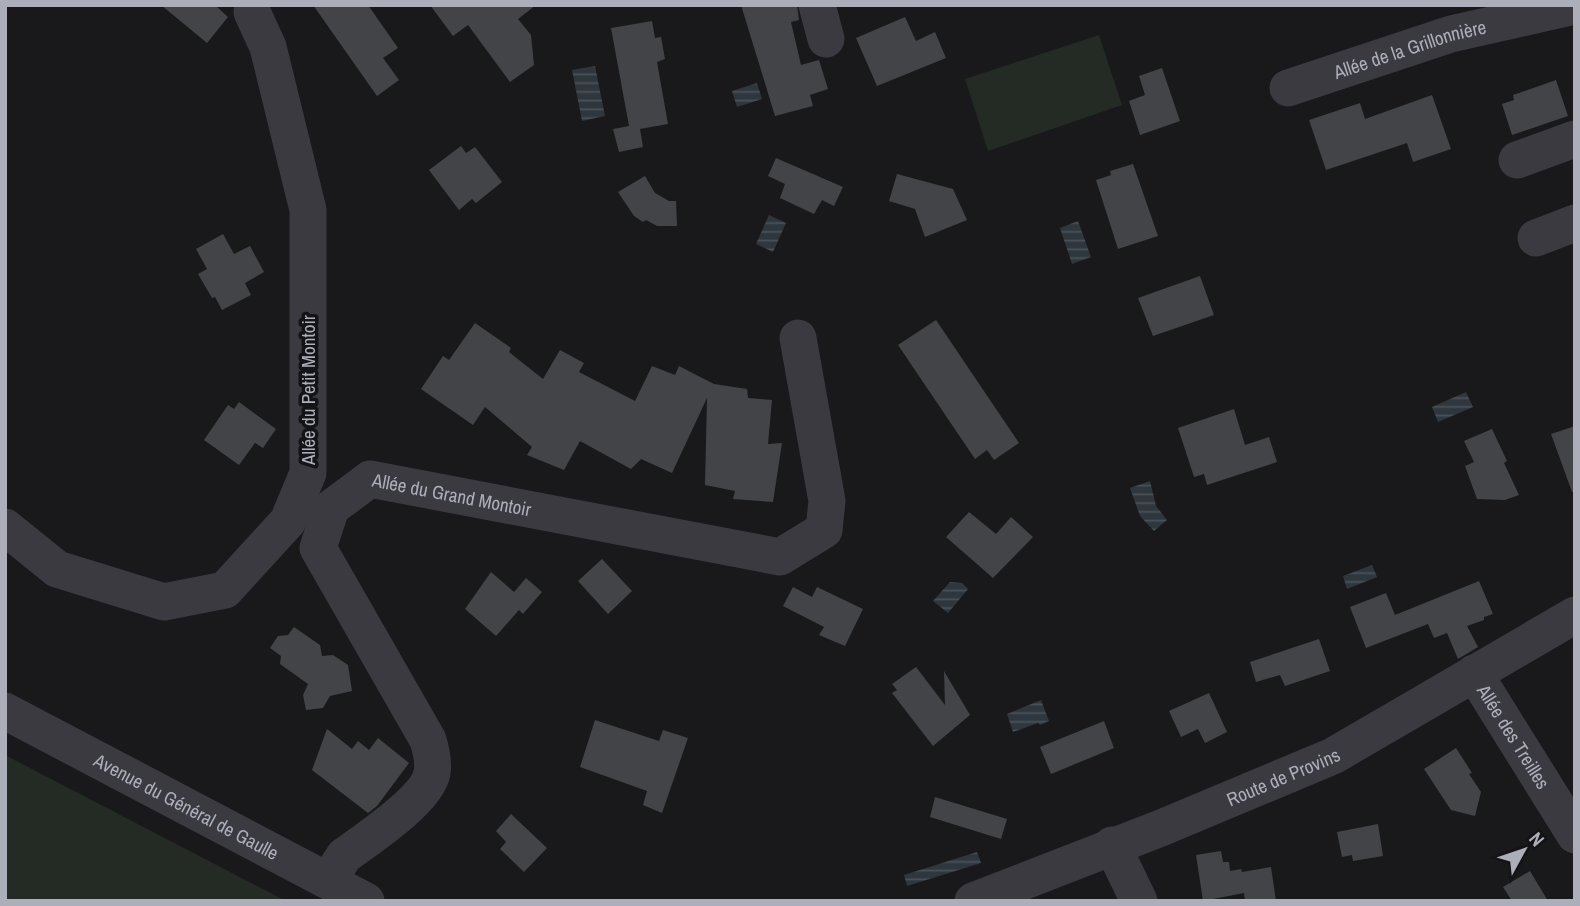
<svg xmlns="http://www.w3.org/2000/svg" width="1580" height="906" font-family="'Archivo Narrow',sans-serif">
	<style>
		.grass { fill: #232b24 }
		.water { fill: url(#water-rules) }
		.building { fill: #434448 }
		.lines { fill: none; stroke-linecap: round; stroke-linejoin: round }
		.minor { stroke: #3a3a40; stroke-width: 37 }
		.labels { text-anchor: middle; stroke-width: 7; stroke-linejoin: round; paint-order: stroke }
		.street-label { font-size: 19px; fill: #acafba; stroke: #141416 }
	</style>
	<defs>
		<pattern id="water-rules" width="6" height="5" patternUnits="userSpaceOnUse" patternTransform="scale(1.75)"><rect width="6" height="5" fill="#2f373e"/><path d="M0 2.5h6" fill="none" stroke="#4a5158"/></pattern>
	</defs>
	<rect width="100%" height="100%" fill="#19191b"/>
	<path class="grass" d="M1099 35 1122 105 988 151 965 79Z
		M5 755 286 901H5Z"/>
	<path class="water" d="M595 66 605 116 582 121 572 70Z
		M757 83 762 99 737 107 732 91Z
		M769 215 786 223 773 252 756 244Z
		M1078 221 1091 257 1072 264 1060 228Z
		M1466 392 1473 407 1438 422 1432 407Z
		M1150 481 1156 506 1167 520 1154 531 1140 516 1130 488Z
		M1372 565 1377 577 1347 589 1343 576Z
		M950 582 962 583 968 589 948 613 933 601Z
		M1041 700 1049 721 1040 725 1038 723 1013 732 1007 714Z
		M977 852 981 863 907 886 904 875Z"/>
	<path class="building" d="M161 5H215L228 17 207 43Z
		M313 5H368L398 48 383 58 399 80 377 96Z
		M430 5H536L518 19 531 35 534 65 510 82 468 25 453 36Z
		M741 5H797L799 20 791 22 801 65 819 60 828 89 810 95 813 106 775 116Z
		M905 17 916 41 935 32 946 58 877 86 856 38Z
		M652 21 655 38 661 37 665 59 657 62 668 124 640 129 643 147 619 152 613 129 629 126 611 28Z
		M1162 68 1180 121 1140 135 1129 101 1145 95 1139 76Z
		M1556 80 1568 116 1512 135 1502 104 1514 100 1513 95Z
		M1432 95 1451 149 1413 162 1407 143 1326 170 1309 120 1360 103 1365 119Z
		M461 146 466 153 475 147 502 182 476 203 472 199 459 210 429 170Z
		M776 158 843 187 834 206 822 200 814 214 780 198 785 184 768 176Z
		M1133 164 1158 236 1118 249 1096 180 1111 175 1110 171Z
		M897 174 953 189 967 220 925 237 915 209 889 201Z
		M645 176 655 193 669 201H676L677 226H657L646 220 643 222 634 216 618 192Z
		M223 234 234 254 250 246 264 272 245 283 251 295 222 310 215 297 212 298 198 274 207 269 196 249Z
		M1200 276 1214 315 1153 336 1138 298Z
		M936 320 1019 443 994 460 987 450 975 459 898 345Z
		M475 323 511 348 509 352 543 379 560 350 584 363 579 372 635 401 652 366 675 375 679 366 714 384 747 389 748 398 772 400 768 444 782 443 773 502 733 499 735 491 705 485 707 398 672 473 641 459 631 469 580 441 564 470 527 455 532 447 485 407 473 425 421 389 443 356 449 360Z
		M239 402 276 429 263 448 255 443 239 465 204 440 228 405 234 409Z
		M1234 409 1245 445 1269 437 1277 462 1207 485 1204 474 1194 477 1178 428Z
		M1575 426V491L1572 492 1551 434Z
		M1492 429 1507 461 1504 463 1519 495 1505 500 1477 499 1465 466 1474 462 1464 441Z
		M969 512 996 534 1011 517 1033 537 993 578 946 537Z
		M602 559 632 591 608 614 578 581Z
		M491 572 514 592 526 578 542 592 523 614 519 610 496 636 465 609Z
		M1479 581 1493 614 1484 617V620L1467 626 1478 647 1458 659 1447 633 1434 638 1428 624 1366 648 1350 607 1386 593 1395 615Z
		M793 587 812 597 817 587 863 609 845 646 819 635 824 627 783 606Z
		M294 627 320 645 322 656 333 655 348 665 352 691 330 696 323 708 306 710 303 695 308 684 280 664 281 656 270 648 278 636 288 635Z
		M1319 639 1330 671 1285 686 1280 675 1256 682 1250 662Z
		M916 667 945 705 944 671 970 715 933 746 892 693 897 690 892 684Z
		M1209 693 1227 732 1205 743 1198 729 1181 737 1169 711Z
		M595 720 659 741 663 730 688 738 662 813 643 805 647 791 580 767Z
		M1104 721 1114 748 1051 774 1040 747Z
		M327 729 352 749 358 741 369 750 378 738 409 763 377 806 368 813 312 770Z
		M1456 748 1472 773 1469 774 1481 792 1475 816 1451 810 1424 769Z
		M935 797 1007 819 1001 839 930 817Z
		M511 814 547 848 524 872 500 849 506 842 496 831Z
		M1378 824 1383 856 1353 861 1352 855 1342 857 1337 832Z
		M1221 851 1223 862H1229L1230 871 1241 869 1242 872 1271 867 1276 901H1245L1244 893 1203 901 1196 855Z
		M1530 871 1548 901H1512L1503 887Z"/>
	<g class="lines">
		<g class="minor">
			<path d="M817 5 826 39"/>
			<path id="s1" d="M1288 88 1451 34 1575 6"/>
			<path d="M1517 160 1575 139"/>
			<path d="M1536 238 1575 223"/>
			<path d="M5 527 57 569 164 602 225 590 288 521 308 473V210L268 47 252 12"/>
			<path id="s2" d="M1474 673 1575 835"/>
			<path id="s3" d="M5 711 366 901"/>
			<path d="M1112 845 1139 901"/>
			<path id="s4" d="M333 883 337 867 344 856C367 839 427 800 432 773 434 762 431 750 428 740L318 548 331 508 370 479 780 557 824 530 827 501 798 338"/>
			<path id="s5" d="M973 901 1161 828 1333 756 1575 615"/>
		</g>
	</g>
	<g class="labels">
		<g class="street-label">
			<text dy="7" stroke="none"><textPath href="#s1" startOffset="128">Allée de la Grillonnière</textPath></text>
			<text transform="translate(308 390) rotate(-90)" y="7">Allée du Petit Montoir</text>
			<text dy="7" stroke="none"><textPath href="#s4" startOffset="581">Allée du Grand Montoir</textPath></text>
			<text dy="7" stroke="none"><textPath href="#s2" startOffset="75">Allée des Treilles</textPath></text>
			<text dy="7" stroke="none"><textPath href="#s5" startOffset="334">Route de Provins</textPath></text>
			<text dy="7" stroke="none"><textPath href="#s3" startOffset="205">Avenue du Général de Gaulle</textPath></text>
		</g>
	</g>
	<rect width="1580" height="906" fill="none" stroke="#acafba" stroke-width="14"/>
	<g transform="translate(1524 850) rotate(50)" stroke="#141416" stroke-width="5" paint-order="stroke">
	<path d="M0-5L12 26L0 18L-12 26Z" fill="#acafba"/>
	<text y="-10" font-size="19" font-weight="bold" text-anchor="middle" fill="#acafba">N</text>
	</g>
</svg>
